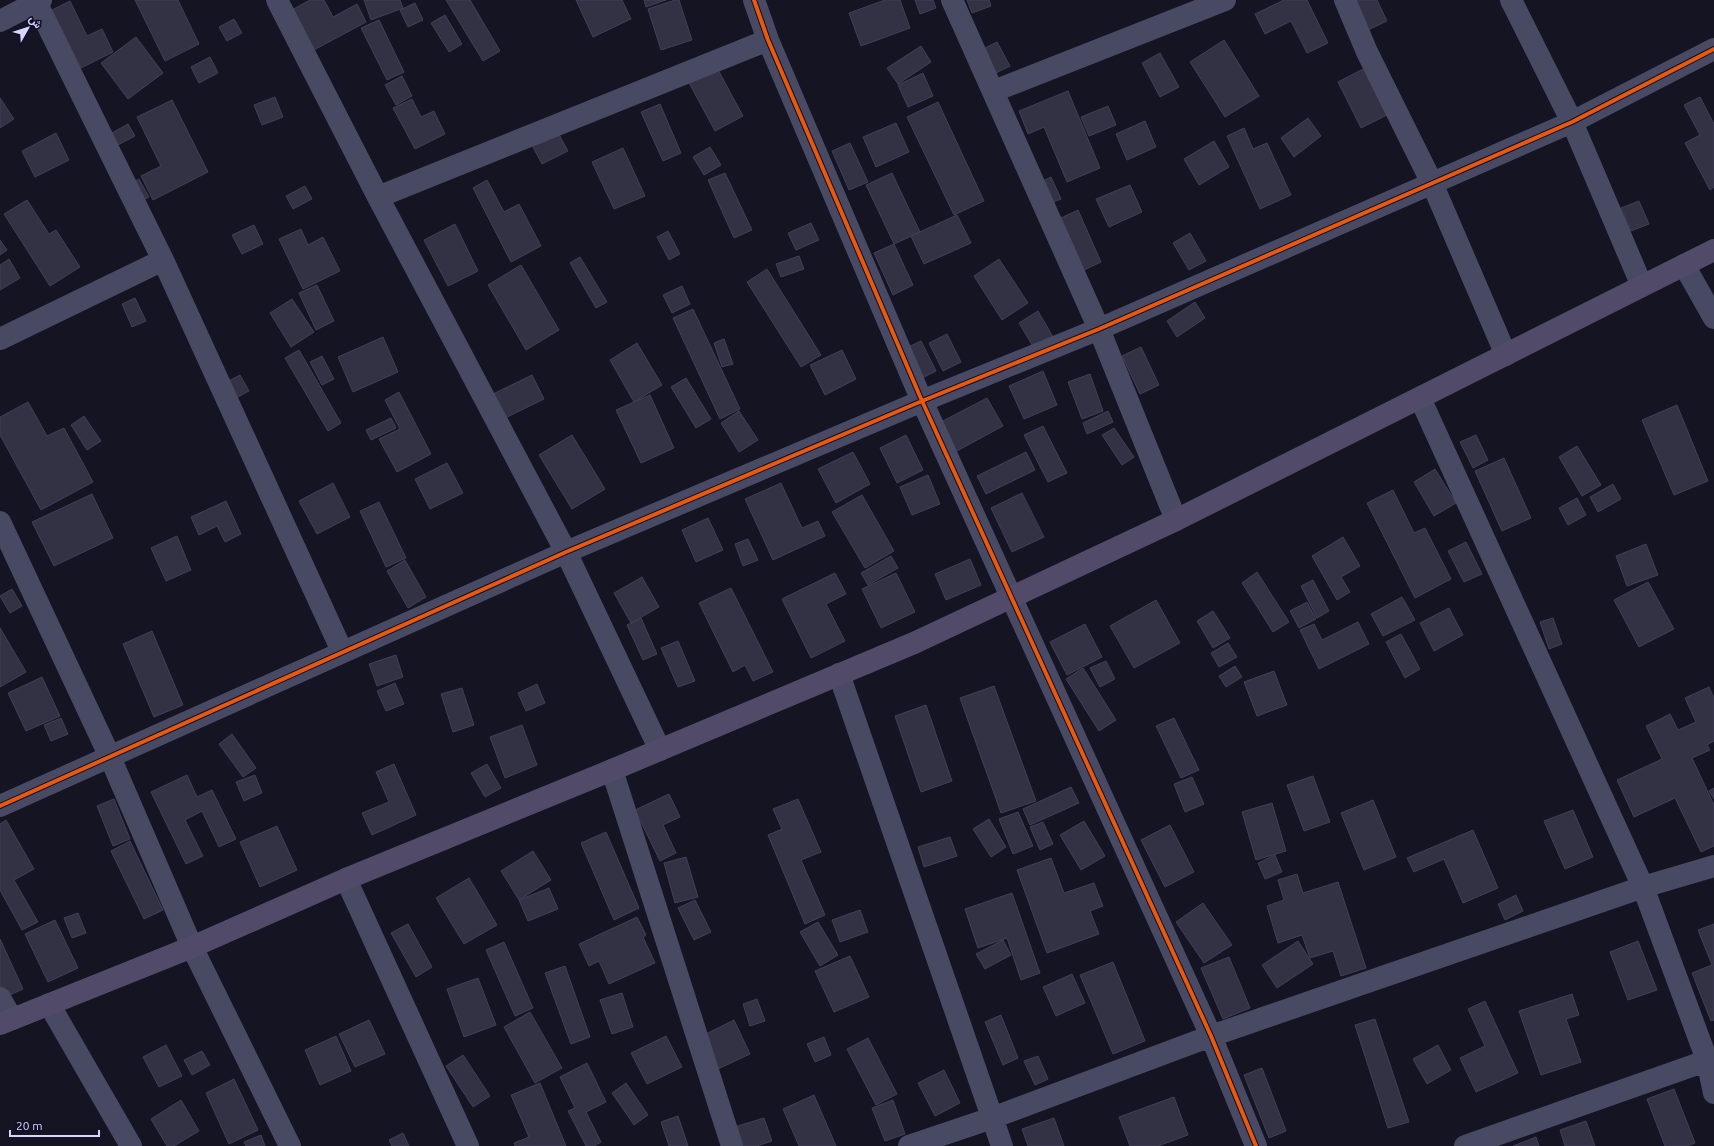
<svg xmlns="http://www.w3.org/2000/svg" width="1714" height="1146" font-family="Ubuntu,Vazirmatn,sans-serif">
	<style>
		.building { fill: #333245; stroke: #413f58 }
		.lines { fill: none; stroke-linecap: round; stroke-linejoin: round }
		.minor { stroke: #484a64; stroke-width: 22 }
		.primary { stroke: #514b69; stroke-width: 22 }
		.cycleway-casing { stroke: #100e29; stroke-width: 6 }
		.cycleway { stroke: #e8590c; stroke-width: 4 }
	</style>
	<rect width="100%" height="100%" fill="#151423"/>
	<path class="building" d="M135 0H178L199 44 165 61Z
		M310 0H324L333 17 357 4 366 22 312 51 290 11Z
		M364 0H400L403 8 371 20Z
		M446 0H470L500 51 483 61Z
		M576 0H622L631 19 593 37Z
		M644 0H666L646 7Z
		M675 0H679L692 40 661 50 648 9Z
		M885 0H900L910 28 861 46 849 13Z
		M915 0H933L936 8 920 14Z
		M967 0H989L991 6 972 13Z
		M1284 0H1307L1328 43 1307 53 1291 21 1265 34 1255 14Z
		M1354 0H1377L1387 21 1368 30Z
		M70 1 87 36 102 29 113 52 81 68 52 10Z
		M415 3 423 20 408 27 400 10Z
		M445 15 462 44 449 52 431 23Z
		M234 19 242 33 227 41 219 27Z
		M379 20 404 72 387 80 361 28Z
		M136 37 163 73 128 99 101 63Z
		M1224 40 1259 96 1225 117 1190 62Z
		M997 42 1010 66 992 75 979 51Z
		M921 46 931 62 898 84 887 68Z
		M1160 53 1179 87 1160 97 1142 63Z
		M210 57 218 73 199 83 191 67Z
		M716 66 743 116 715 131 688 81Z
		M1365 68 1387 115 1361 128 1338 82Z
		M923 73 933 96 908 107 898 85Z
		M402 76 412 96 396 105 385 85Z
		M1068 91 1100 168 1067 182 1044 127 1028 134 1019 111Z
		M275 97 283 117 262 125 254 105Z
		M1700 97 1714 124V187L1710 190 1685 143 1700 135 1684 105Z
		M0 98 14 119 0 128Z
		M412 99 421 117 434 111 445 134 415 149 393 108Z
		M172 100 208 172 153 200 141 176 161 166 137 117Z
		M938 102 984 201 954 215 907 117Z
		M660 104 681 153 663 161 641 112Z
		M1108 106 1116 125 1089 136 1081 117Z
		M1308 118 1321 136 1294 157 1281 138Z
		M1145 121 1156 147 1127 160 1116 134Z
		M896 123 909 152 876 167 863 137Z
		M128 124 135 136 108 150 101 139Z
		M1244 128 1253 149 1267 143 1291 195 1260 209 1227 136Z
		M557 131 568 151 542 164 532 145Z
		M56 133 69 160 35 177 22 151Z
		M1214 141 1229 167 1199 185 1184 159Z
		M850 143 868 182 849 190 832 151Z
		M710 147 721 165 704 175 693 157Z
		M623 148 645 196 614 209 592 162Z
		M725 173 752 230 734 238 708 180Z
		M892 173 920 232 894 244 866 185Z
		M1051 177 1061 199 1048 204 1039 183Z
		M139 179 149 197 136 204 126 187Z
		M487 180 504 212 519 204 541 246 511 262 473 188Z
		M1130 185 1142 212 1109 227 1096 199Z
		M305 186 312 199 293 209 286 196Z
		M27 200 49 234 56 230 80 267 50 286 4 214Z
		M1639 201 1649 224 1631 231 1621 208Z
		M1078 210 1101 262 1084 270 1061 218Z
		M957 215 971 243 924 264 911 236Z
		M811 223 819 240 796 250 788 233Z
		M455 224 478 271 448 286 424 240Z
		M254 225 263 244 242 254 232 235Z
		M301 229 308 245 323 237 340 271 303 289 279 239Z
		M668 231 680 254 669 260 657 237Z
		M1190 233 1206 261 1189 270 1173 243Z
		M0 240 7 250 0 255Z
		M894 244 913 285 893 295 874 253Z
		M799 256 804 269 781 277 776 264Z
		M580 257 607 302 596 308 570 263Z
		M9 259 20 278 0 290V265Z
		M999 259 1028 303 1002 320 974 276Z
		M521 265 559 330 526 350 488 285Z
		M767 269 821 355 801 367 747 282Z
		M317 285 334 321 316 330 299 293Z
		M682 286 690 304 672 313 663 295Z
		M135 298 146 321 132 327 122 304Z
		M292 299 314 332 291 347 270 313Z
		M1195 302 1205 318 1177 337 1167 321Z
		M693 309 740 409 720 419 673 318Z
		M1038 311 1053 337 1034 348 1019 323Z
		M947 334 961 362 943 371 929 343Z
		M383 337 398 372 353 392 338 357Z
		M724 339 733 364 722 367 714 343Z
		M921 341 936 371 922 378 906 348Z
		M637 343 662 385 634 402 610 360Z
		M1141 347 1159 385 1140 394 1122 356Z
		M299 350 341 423 328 431 285 358Z
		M842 350 856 379 825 395 810 365Z
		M322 356 334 379 322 385 310 362Z
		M1043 371 1057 405 1024 419 1009 386Z
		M1090 374 1103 411 1082 419 1068 382Z
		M240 375 249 391 232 400 223 384Z
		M532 375 544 399 503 419 491 395Z
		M686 378 711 419 696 428 671 387Z
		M399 392 431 454 397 472 379 439 400 429 385 400Z
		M650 395 674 448 641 463 616 410Z
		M987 398 1003 426 955 452 939 423Z
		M28 402 47 436 64 428 93 482 41 510 0 435V417Z
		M1677 405 1708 481 1674 495 1642 420Z
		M739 411 758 440 739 452 721 423Z
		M1108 411 1113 422 1087 434 1083 423Z
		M84 416 101 441 87 450 71 425Z
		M391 418 396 428 371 440 366 430Z
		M1043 426 1067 473 1048 482 1024 435Z
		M1114 428 1134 457 1122 465 1102 435Z
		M572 435 605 489 572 509 539 455Z
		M906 435 923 470 897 483 880 448Z
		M1476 435 1488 460 1473 468 1460 442Z
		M1577 446 1601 485 1582 496 1559 457Z
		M853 452 870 484 836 503 818 469Z
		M1026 452 1035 470 986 494 977 476Z
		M1504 458 1531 518 1502 531 1475 471Z
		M447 463 463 493 430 509 415 479Z
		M1435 469 1456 503 1434 516 1414 482Z
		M928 475 940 504 912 515 900 487Z
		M333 483 350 517 317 534 299 501Z
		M781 483 802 528 818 521 825 536 773 560 745 499Z
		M1613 484 1621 499 1598 512 1590 497Z
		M1393 490 1414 533 1425 528 1451 579 1415 598 1367 503Z
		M1022 493 1044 537 1012 552 991 508Z
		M92 494 113 538 54 566 32 522Z
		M862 495 894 551 865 568 832 512Z
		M1577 498 1586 515 1568 525 1559 508Z
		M226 501 241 534 225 542 217 526 199 535 191 517Z
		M379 502 406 558 386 567 360 511Z
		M708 518 723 550 696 562 682 530Z
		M177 536 191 570 166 581 151 548Z
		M1343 537 1360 566 1341 577 1350 592 1337 600 1312 556Z
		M748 539 758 560 743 566 735 544Z
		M1466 542 1482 574 1464 582 1448 551Z
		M1646 544 1658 575 1627 586 1616 556Z
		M891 556 898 568 868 585 861 573Z
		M970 559 981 585 946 600 935 574Z
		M405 560 426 597 408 608 387 571Z
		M1257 572 1289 622 1273 632 1242 583Z
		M835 573 846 594 826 604 845 641 811 658 782 599Z
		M896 573 915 612 881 628 862 589Z
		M642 577 659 607 631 623 614 593Z
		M1313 580 1329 611 1317 618 1301 586Z
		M1648 582 1674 629 1639 647 1614 600Z
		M731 588 773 672 753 681 745 665 733 672 699 603Z
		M12 589 22 606 10 613 0 596Z
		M1402 597 1415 620 1383 636 1371 614Z
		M1156 600 1180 643 1134 668 1110 626Z
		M1307 602 1316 619 1299 628 1290 611Z
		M1449 608 1463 635 1434 651 1420 623Z
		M1213 611 1230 638 1213 648 1197 621Z
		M641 618 657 654 643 660 627 625Z
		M1553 618 1562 644 1549 649 1540 622Z
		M1358 622 1369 644 1319 669 1300 630 1314 624 1322 640Z
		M1085 624 1102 657 1067 675 1050 642Z
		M0 628 26 672 0 687Z
		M152 631 183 705 154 717 123 644Z
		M1401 634 1420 669 1405 678 1386 642Z
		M678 641 695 681 678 687 661 648Z
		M1228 643 1237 657 1219 667 1211 653Z
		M396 655 403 677 377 686 369 664Z
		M1106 661 1115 679 1100 687 1090 668Z
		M1235 666 1242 677 1226 687 1219 676Z
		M1083 668 1116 720 1099 731 1066 679Z
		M1274 671 1287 705 1257 716 1244 682Z
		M42 677 60 716 26 731 8 693Z
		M395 683 404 704 386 711 377 691Z
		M537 684 545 703 526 711 518 693Z
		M994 686 1036 801 1001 813 960 698Z
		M1709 687 1714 698V741L1707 745 1710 750 1692 758 1714 805V846L1701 852 1675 798 1634 817 1617 780 1662 759 1646 726 1670 714 1678 730 1696 722 1685 698Z
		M462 688 474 725 453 732 441 694Z
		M926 705 952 781 921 792 895 716Z
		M61 718 68 734 51 741 44 725Z
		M1174 718 1199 770 1181 778 1156 726Z
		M522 725 537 765 505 778 490 737Z
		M232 734 256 768 243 777 219 744Z
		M394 764 416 815 372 835 362 813 389 802 376 772Z
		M487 764 501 788 485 797 471 773Z
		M187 775 197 797 212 790 236 839 219 847 202 811 185 820 203 856 186 864 151 792Z
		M255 775 262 793 244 801 236 782Z
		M1313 776 1330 822 1304 831 1287 785Z
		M1192 777 1204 804 1185 812 1174 784Z
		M1071 787 1079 803 1030 825 1023 809Z
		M1714 788V799L1709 791Z
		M669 794 680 817 663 825 676 853 660 861 635 810Z
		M114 799 130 839 113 846 97 806Z
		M798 799 821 852 801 860 825 915 805 924 768 835 782 829 773 809Z
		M1373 800 1396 857 1364 870 1341 813Z
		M1272 803 1286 851 1256 860 1242 812Z
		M1573 810 1593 857 1565 869 1544 821Z
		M1018 812 1033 846 1013 854 999 819Z
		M989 819 1006 847 991 857 973 829Z
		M6 820 34 869 14 880 38 922 22 930 0 890V824Z
		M1084 821 1105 856 1081 870 1060 835Z
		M1043 822 1053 844 1040 850 1030 827Z
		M1170 825 1194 872 1165 887 1141 840Z
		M277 826 297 870 260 887 240 842Z
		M1473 830 1498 888 1463 903 1444 859 1414 872 1407 858Z
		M606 832 639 908 614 920 581 843Z
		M950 837 957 856 924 867 918 847Z
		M130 841 163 910 144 919 111 851Z
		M533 851 551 880 519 900 501 871Z
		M1275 855 1282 872 1265 879 1258 863Z
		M686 857 698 897 675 903 664 863Z
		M1051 858 1064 893 1094 883 1103 906 1090 911 1099 934 1047 953 1017 870Z
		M1297 874 1303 893 1338 882 1366 968 1341 976 1333 951 1310 958 1302 935 1278 943 1267 906 1284 900 1278 880Z
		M469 878 497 925 464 944 436 898Z
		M549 888 558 909 528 921 519 900Z
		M1012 893 1040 973 1021 980 1007 938 978 948 965 909Z
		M1516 895 1523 911 1505 920 1498 904Z
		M695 900 711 932 694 940 678 908Z
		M1203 903 1232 945 1204 963 1176 922Z
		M860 910 868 932 840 942 832 920Z
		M78 913 86 933 72 938 64 918Z
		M637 917 646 935 643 937 655 963 609 984 599 961 589 966 579 944Z
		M55 920 78 968 48 982 25 934Z
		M818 922 838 955 820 966 800 932Z
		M408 924 432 967 416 977 391 933Z
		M1714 924V1020L1711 1021 1692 973 1712 965 1698 930Z
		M0 939 23 989 3 998 0 991Z
		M1003 940 1011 955 985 969 976 954Z
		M1298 941 1313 964 1277 988 1262 965Z
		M1638 941 1657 990 1628 1000 1610 952Z
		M504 942 533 1008 515 1016 486 950Z
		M850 956 869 997 834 1012 815 971Z
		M1229 957 1250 1008 1223 1019 1201 968Z
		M1113 962 1145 1041 1113 1054 1080 975Z
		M565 966 590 1037 571 1044 545 973Z
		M1072 974 1085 1003 1056 1016 1043 987Z
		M478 978 496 1025 464 1037 447 989Z
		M622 993 633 1027 612 1034 600 1000Z
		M1572 994 1579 1015 1566 1019 1581 1062 1541 1075 1519 1011Z
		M757 999 765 1021 750 1026 743 1004Z
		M1485 1001 1518 1073 1476 1092 1460 1058 1485 1046 1468 1009Z
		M530 1012 562 1068 535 1083 504 1027Z
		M1001 1015 1018 1058 1003 1065 985 1022Z
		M1375 1019 1409 1122 1388 1128 1355 1025Z
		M369 1020 385 1054 355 1067 339 1034Z
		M734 1020 750 1054 718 1069 702 1036Z
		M336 1036 351 1071 320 1085 305 1050Z
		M666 1036 682 1067 647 1084 631 1053Z
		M824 1037 831 1055 815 1062 807 1044Z
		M868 1038 897 1094 876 1105 847 1049Z
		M166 1045 182 1076 159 1087 143 1057Z
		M1438 1045 1451 1070 1427 1084 1413 1059Z
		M202 1051 210 1065 192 1075 184 1060Z
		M463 1055 490 1096 473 1107 446 1066Z
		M1038 1056 1048 1079 1035 1085 1024 1061Z
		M587 1063 606 1102 586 1112 601 1142 594 1146H586L568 1111 575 1108 560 1077Z
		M1262 1068 1286 1131 1269 1138 1244 1075Z
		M944 1070 960 1103 935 1116 918 1083Z
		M234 1079 258 1130 229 1144 206 1093Z
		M540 1083 566 1146H515L514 1143 529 1137 511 1095Z
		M626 1083 648 1115 634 1125 612 1093Z
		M1674 1089 1695 1143 1687 1146H1665L1647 1099Z
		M814 1095 836 1146H799L783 1109Z
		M1174 1097 1188 1135 1158 1146H1130L1119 1117Z
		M181 1100 199 1131 174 1146H167L151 1119Z
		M893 1100 905 1134 885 1141 872 1108Z
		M678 1116 688 1146H669L661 1122Z
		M764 1118 772 1141 757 1146H737L731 1128Z
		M1054 1118 1064 1146H1028L1022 1129Z
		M1586 1121 1595 1146H1565L1560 1130Z
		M403 1133 409 1146H392L389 1140Z
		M261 1135 265 1146H246L244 1142Z
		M1536 1137 1539 1146H1513Z"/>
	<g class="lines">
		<path class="minor" d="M35 0 163 260 342 651
			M277 0 378 197 566 552 660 750
			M754 0 768 40 922 401 1211 1036 1256 1146
			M952 0 1099 329 1176 520
			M1345 0 1367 52 1432 183 1506 355
			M1511 0 1572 122 1642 286
			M0 21 41 0
			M994 91 1225 0
			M378 197 768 40
			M1684 265 1714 318
			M0 339 163 260
			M1420 398 1643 887 1707 1060 1714 1093
			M0 522 110 757 192 947 290 1146
			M839 674 1002 1146
			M612 770 732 1146
			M0 806 566 552 922 401 1099 329 1572 122 1714 49
			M346 879 468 1146
			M0 998 12 1019
			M49 1004 131 1146
			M909 1146 992 1118 1211 1036 1643 887 1714 866
			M1465 1146 1714 1058"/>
		<path class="primary" d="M0 1024 192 947 346 879 612 770 914 643 1176 520 1714 250"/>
		<g class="cycleway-casing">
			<path id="cycleway" d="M754 0 768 40 922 401 1211 1036 1256 1146
				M0 806 566 552 922 401 1099 329 1572 122 1714 49"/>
		</g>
		<use href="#cycleway" class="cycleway"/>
	</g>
	<g transform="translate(28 28) rotate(51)" stroke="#100e29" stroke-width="3" paint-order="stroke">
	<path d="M0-3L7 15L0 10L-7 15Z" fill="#d7d6ff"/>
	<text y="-6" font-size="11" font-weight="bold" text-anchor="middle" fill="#d7d6ff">ش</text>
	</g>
	<path d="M10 1130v6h89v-6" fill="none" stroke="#d7d6ff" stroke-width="2"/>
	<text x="16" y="1130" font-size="12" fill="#d7d6ff" stroke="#100e29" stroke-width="3" paint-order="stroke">20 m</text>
</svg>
